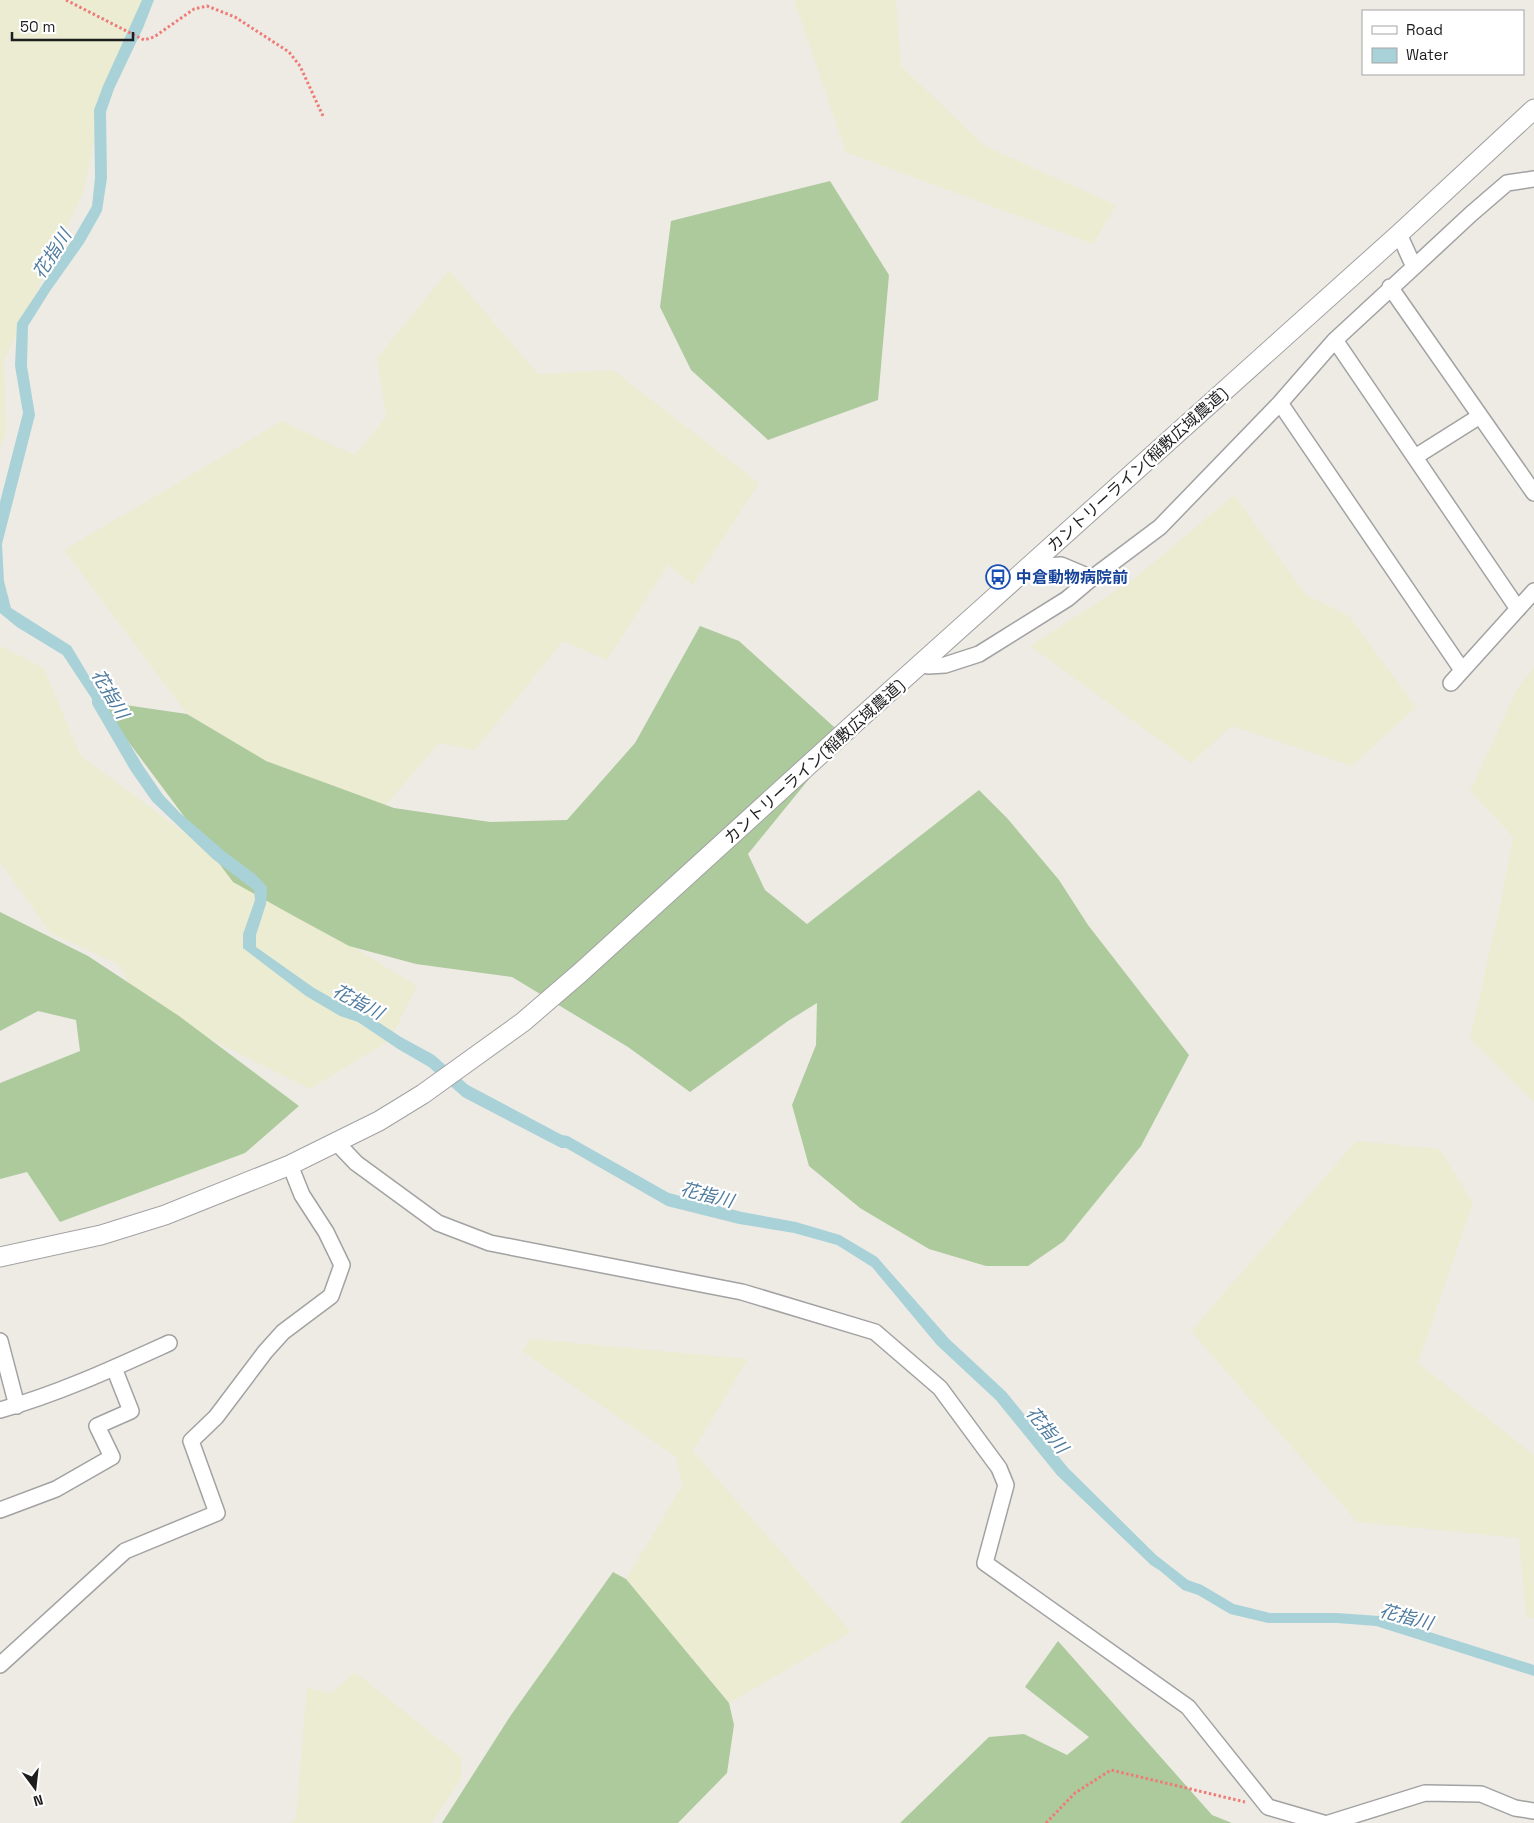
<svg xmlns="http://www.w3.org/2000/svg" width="1534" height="1823" font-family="'Space Grotesk','Noto Sans JP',sans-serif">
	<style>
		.farmland { fill: #ebecd2 }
		.forest { fill: #adca9d }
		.water { fill: #a9d1d8 }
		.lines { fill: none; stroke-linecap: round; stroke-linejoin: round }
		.minor-casing { stroke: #a2a2a2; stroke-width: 18 }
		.tertiary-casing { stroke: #a2a2a2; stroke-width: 21 }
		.path { stroke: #ee7b76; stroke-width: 3; stroke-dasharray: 2.5 2.5; stroke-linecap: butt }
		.minor { stroke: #fff; stroke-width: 15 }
		.tertiary { stroke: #fff; stroke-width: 19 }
		.labels { text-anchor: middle; stroke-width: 4.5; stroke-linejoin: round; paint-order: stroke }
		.street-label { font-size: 16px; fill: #1e1e1e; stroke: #fff }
		.transit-label { font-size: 16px; font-weight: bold; fill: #164399; stroke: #fff; text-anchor: start }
		.water-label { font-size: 18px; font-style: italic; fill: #4f7b9f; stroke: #fff }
	</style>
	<rect width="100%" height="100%" fill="#eeebe5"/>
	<path class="farmland" d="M0 0H150L108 75 84 191 4 361 6 432 0 449Z
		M794 0H896L901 66 985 146 1116 205 1093 244 846 152Z
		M449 270 538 374 613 370 759 483 693 585 668 565 607 660 563 641 475 750 439 743 368 826 187 714 64 550 282 421 355 455 386 417 377 358Z
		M1234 495 1306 595 1349 616 1416 707 1352 766 1232 726 1191 763 1030 646 1134 579Z
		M0 646 44 668 80 755 268 895 417 986 390 1040 310 1089 140 1004 118 964 50 933 0 862Z
		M1534 667V1102L1470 1039 1501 901 1513 837 1470 791 1517 689Z
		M1356 1141 1440 1149 1473 1203 1418 1363 1534 1455V1619L1526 1617 1519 1538 1357 1522 1191 1331Z
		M531 1339 748 1359 693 1451 851 1632 729 1703 626 1579 682 1486 676 1457 522 1351Z
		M355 1672 461 1757V1778L432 1823H291L296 1817 307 1688 332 1693Z"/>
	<path class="forest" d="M830 181 889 275 878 400 768 440 691 370 660 307 671 221Z
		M700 626 739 641 844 736 748 854 765 890 807 924 979 790 1007 818 1059 880 1088 925 1189 1055 1141 1146 1064 1241 1028 1266H986L929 1249 860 1208 809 1166 792 1105 816 1045 817 1003 788 1021 690 1092 628 1047 512 977 416 964 349 946 292 915 233 882 98 701 187 714 266 761 394 808 490 822 567 820 635 743Z
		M0 912 88 956 179 1016 299 1106 245 1153 60 1222 27 1172 0 1179V1083L80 1051 76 1020 38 1011 0 1031Z
		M613 1572 626 1579 729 1703 734 1725 727 1773 678 1823H442L511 1715Z
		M1058 1641 1212 1815 1232 1823H900L989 1737 1024 1734 1067 1755 1089 1737 1025 1687Z"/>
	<path class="water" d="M142 0H154L143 28 114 89 106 112 107 178 102 211 84 243 50 291 28 326 27 366 35 415 2 544 4 581 11 608 71 646 143 766 163 795 180 813 224 851 256 875 267 887 266 904 256 935V947L314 988 346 1006 363 1012 401 1037 434 1055 468 1085 562 1135 568 1136 669 1193 742 1212 796 1222 840 1235 877 1257 949 1339 1006 1392 1068 1468 1156 1555 1188 1580 1202 1585 1234 1604 1270 1613H1337L1379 1616 1534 1665V1676L1376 1626 1337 1623H1268L1230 1614 1198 1595 1183 1590 1159 1570 1151 1565 1057 1475 996 1400 937 1345 872 1267 837 1245 794 1233 739 1224 667 1206 566 1148H561L463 1097 429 1067 398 1049 358 1022 340 1016 306 996 243 948V934L255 900 254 890 213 859 152 801 131 771 92 704V699L63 655 17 627 0 613V502L23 413 15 366 17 323 74 237 92 206 95 178 94 110 103 86Z"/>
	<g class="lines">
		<g class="minor-casing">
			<path id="minor" d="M1414 267 1471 214 1507 183 1534 179
				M1390 287 1534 493
				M1335 340 1518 609
				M1280 403 1462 670
				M1415 457 1480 416
				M1028 567 1061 565 1092 578
				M923 663 928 666 945 665 979 654 1067 599 1092 578 1160 527 1280 403 1335 340 1414 267 1399 234
				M1451 683 1534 591
				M337 1143 356 1163 438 1223 490 1243 742 1292 875 1332 940 1388 999 1468 1006 1485 985 1563 1188 1707 1268 1807 1323 1823
				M0 1341 17 1406
				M0 1410C58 1394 114 1368 169 1343
				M0 1510 56 1489 112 1457 97 1426 131 1411 114 1368
				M0 1665 125 1551 217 1513 191 1441 216 1417 265 1352 283 1332 331 1296 342 1265 326 1232 302 1195 290 1165
				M1329 1823 1425 1793 1481 1794 1515 1808 1534 1811"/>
		</g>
		<g class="tertiary-casing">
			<path id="tertiary" d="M0 1257 101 1235 165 1215 290 1165 379 1121 423 1094 523 1022 580 973 858 720 1399 234 1534 109"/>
		</g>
		<path class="path" d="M66 0 144 40 154 37 194 9 207 6 235 17 289 52 300 66 323 116
			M1046 1823 1075 1793 1111 1770 1245 1802"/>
		<use href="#minor" class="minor"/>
		<use href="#tertiary" class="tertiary"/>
	</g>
	<defs>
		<g id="bus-ring" transform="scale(1.25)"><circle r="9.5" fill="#fff" stroke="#1a4fb4" stroke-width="1.5"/><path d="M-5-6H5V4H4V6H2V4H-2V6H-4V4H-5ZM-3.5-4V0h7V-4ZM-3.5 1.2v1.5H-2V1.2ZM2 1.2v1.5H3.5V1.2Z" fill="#1a4fb4"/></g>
	</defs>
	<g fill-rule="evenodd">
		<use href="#bus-ring" x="998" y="577"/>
	</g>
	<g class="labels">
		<g class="street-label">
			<text transform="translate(1137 469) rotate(-42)" y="6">カントリーライン(稲敷広域農道)</text>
			<text transform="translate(814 761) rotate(-42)" y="6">カントリーライン(稲敷広域農道)</text>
		</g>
		<g class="transit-label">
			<text x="1016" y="583">中倉動物病院前</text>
		</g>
		<g class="water-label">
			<text transform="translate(52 254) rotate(-57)" y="6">花指川</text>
			<text transform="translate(110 694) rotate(59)" y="6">花指川</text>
			<text transform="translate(358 1002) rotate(28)" y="6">花指川</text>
			<text transform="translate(707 1195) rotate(14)" y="6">花指川</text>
			<text transform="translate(1047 1430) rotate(51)" y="6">花指川</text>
			<text transform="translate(1406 1617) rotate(15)" y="6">花指川</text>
		</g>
	</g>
	<rect x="1362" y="10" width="162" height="65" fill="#ffffff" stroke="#a5a5a5"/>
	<rect x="1372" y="26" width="25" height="8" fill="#ffffff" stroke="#a5a5a5"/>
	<text x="1406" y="35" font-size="15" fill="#1e1e1e">Road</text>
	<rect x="1372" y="48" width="25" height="15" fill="#a9d1d8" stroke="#a5a5a5"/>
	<text x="1406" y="60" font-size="15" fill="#1e1e1e">Water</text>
	<g transform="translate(35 1788) rotate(165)" stroke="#ffffff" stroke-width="4" paint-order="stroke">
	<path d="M0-4L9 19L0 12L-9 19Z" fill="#1e1e1e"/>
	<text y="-8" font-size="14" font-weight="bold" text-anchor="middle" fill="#1e1e1e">N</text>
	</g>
	<path d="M12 32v8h121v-8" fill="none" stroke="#1e1e1e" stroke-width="2.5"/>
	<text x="20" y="32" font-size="15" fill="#1e1e1e" stroke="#ffffff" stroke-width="4" paint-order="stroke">50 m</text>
</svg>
